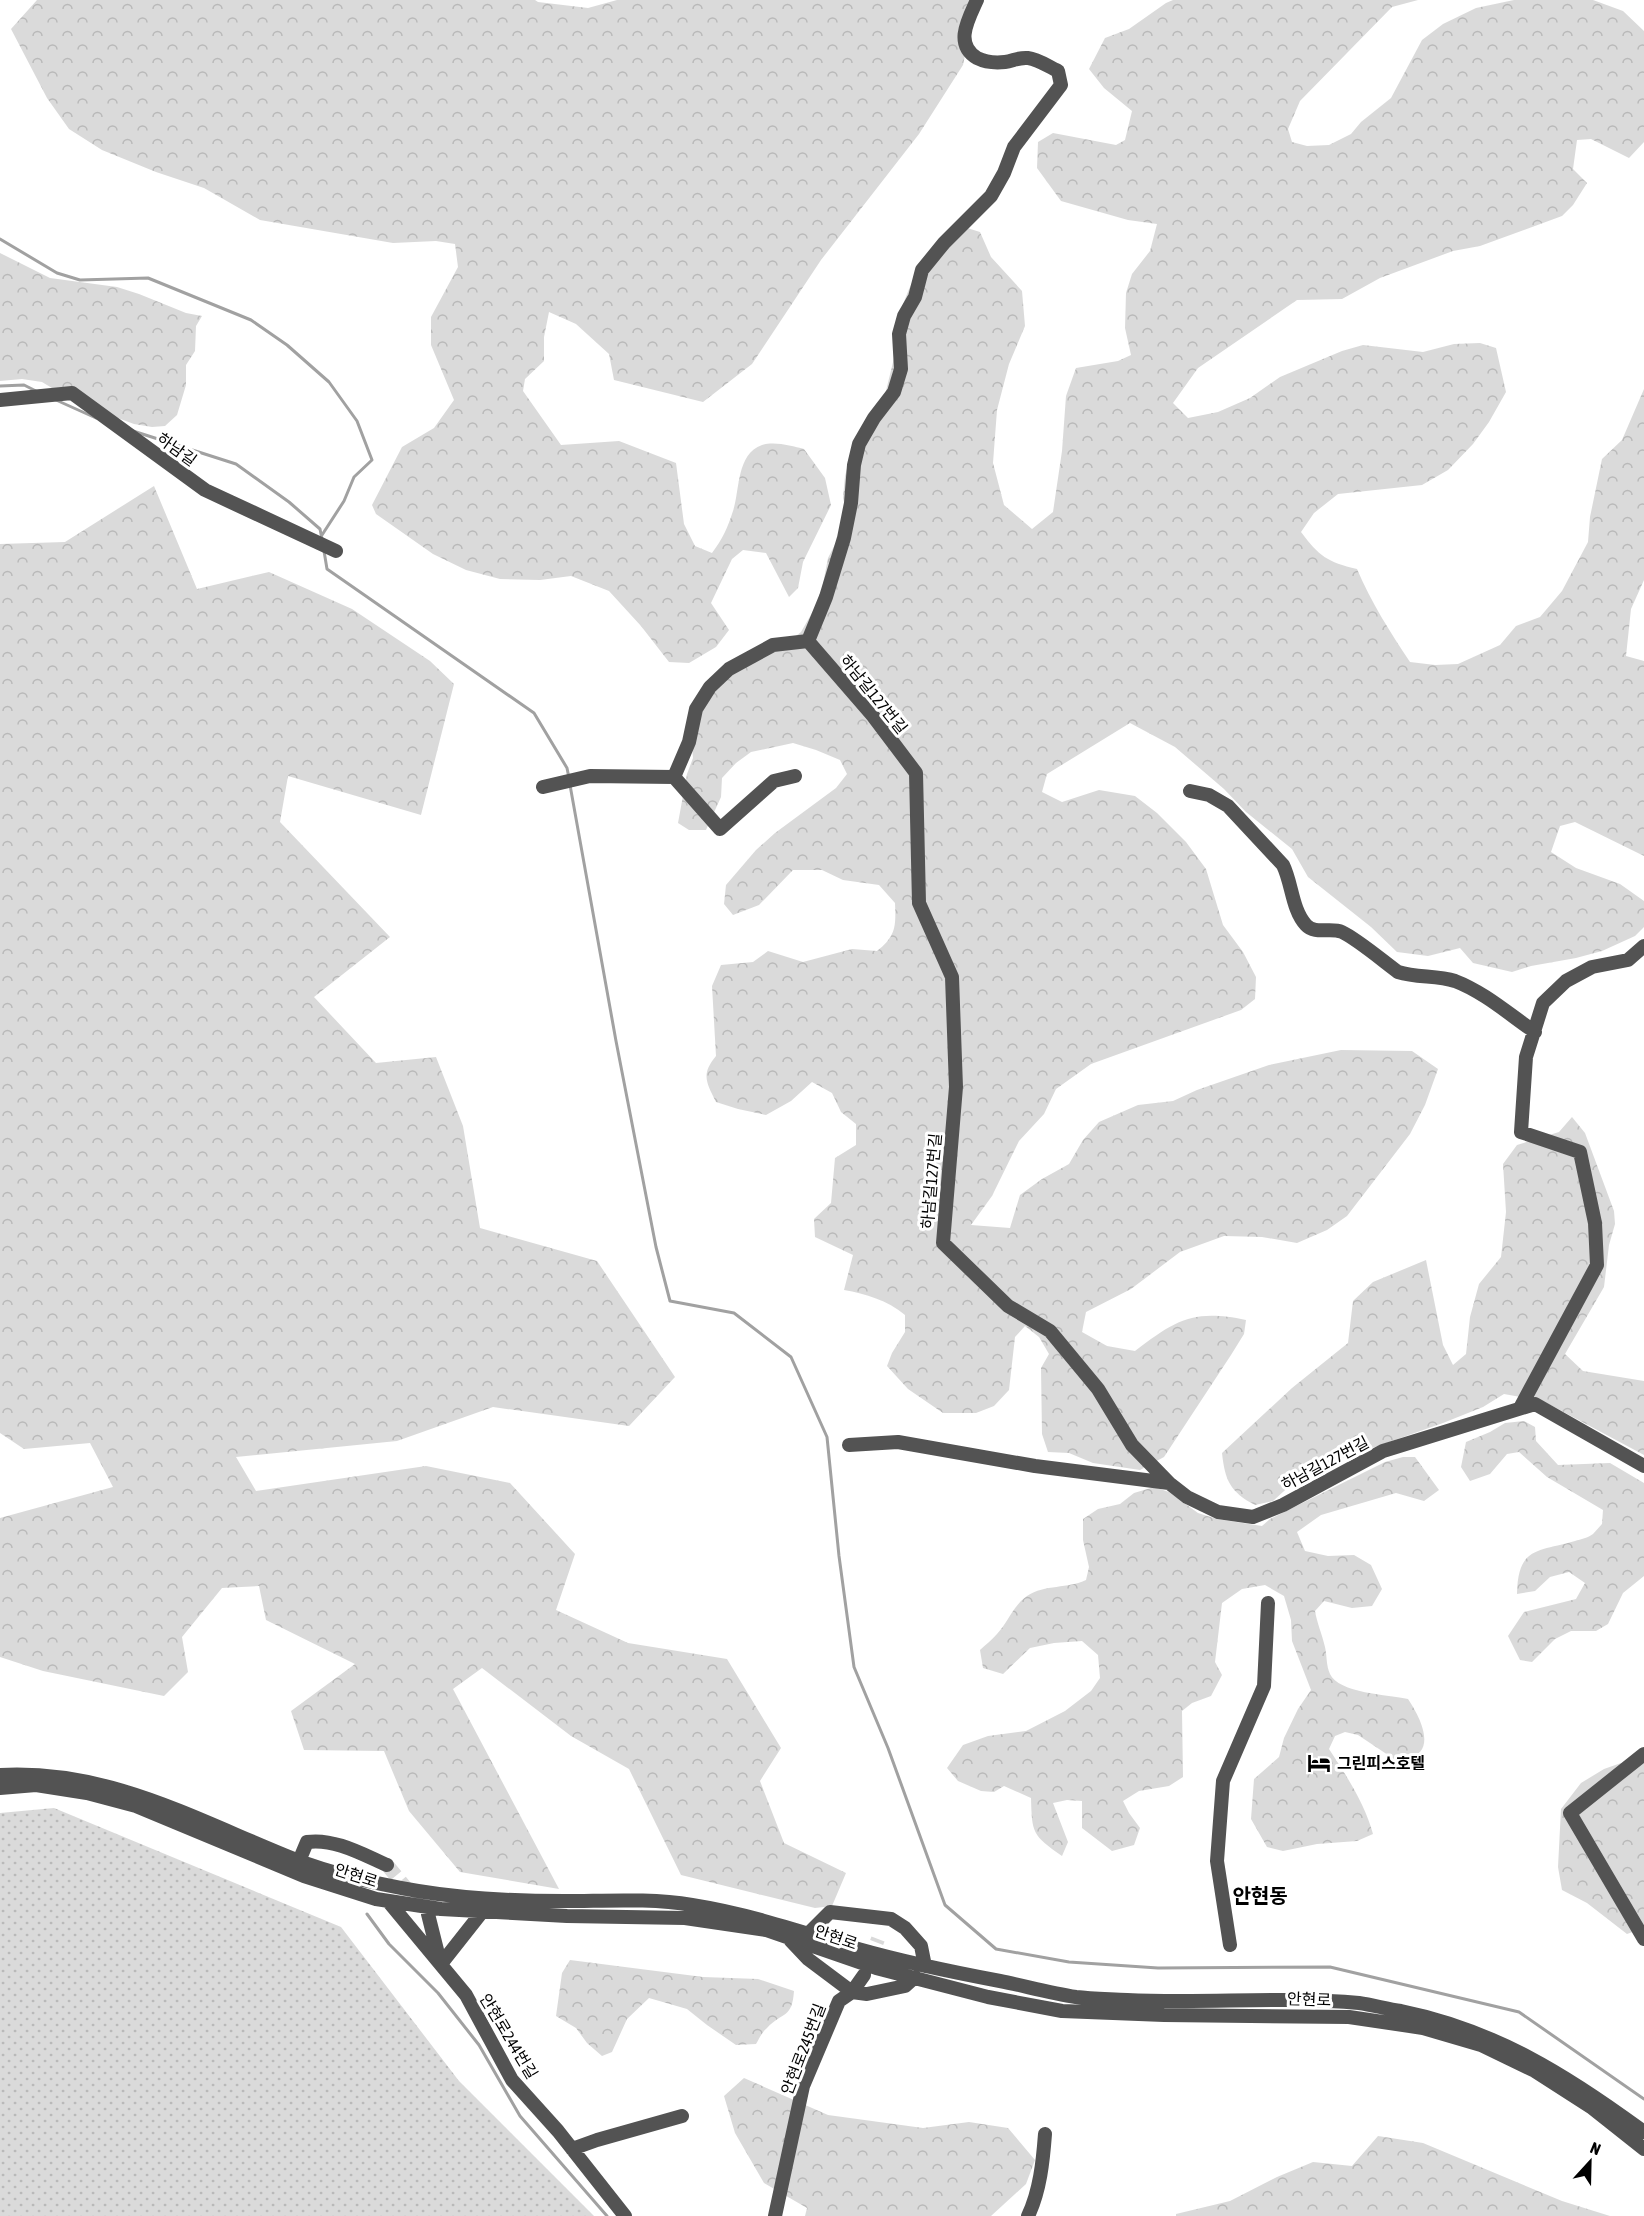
<svg xmlns="http://www.w3.org/2000/svg" width="1644" height="2216" font-family="'Asap Condensed','Noto Sans KR',sans-serif">
	<style>
		.grass { fill: url(#grass-dots) }
		.forest { fill: url(#forest-crowns) }
		.lines { fill: none; stroke-linecap: round; stroke-linejoin: round }
		.stream { stroke: #a1a1a1; stroke-width: 3 }
		.minor-tunnel { stroke: #d9d9d9; stroke-width: 14; stroke-dasharray: 14 7; stroke-linecap: butt }
		.minor { stroke: #535353; stroke-width: 14 }
		.labels { text-anchor: middle; stroke-width: 6; stroke-linejoin: round; paint-order: stroke }
		.street-label { font-size: 16px; fill: #000; stroke: #fff }
		.poi-label { font-size: 16px; font-weight: bold; fill: #000; stroke: #fff; text-anchor: start }
		.quarter-label { font-size: 20px; font-weight: bold; fill: #000; stroke: #fff }
	</style>
	<defs>
		<pattern id="grass-dots" width="8" height="8" patternUnits="userSpaceOnUse" patternTransform="scale(1.5)"><rect width="8" height="8" fill="#dadada"/><path d="M2 2h.1M6 6h.1" fill="none" stroke="#b9b9b9" stroke-width="1.8" stroke-linecap="round"/></pattern>
		<pattern id="forest-crowns" width="20" height="18" patternUnits="userSpaceOnUse" patternTransform="scale(1.5)"><rect width="20" height="18" fill="#dadada"/><path d="M2 6a3 3 0 1 1 6 0M12 15a3 3 0 1 1 6 0" fill="none" stroke="#b9b9b9"/></pattern>
	</defs>
	<rect width="100%" height="100%" fill="#fff"/>
	<path class="grass" d="M54 1808 341 1927 459 2081 594 2216H0V1813Z"/>
	<path class="forest" d="M37 0H535L538 2 588 8 617 0H981L975 6 963 65 919 134 821 260 752 364 703 402 614 380 609 354 576 324 549 312 544 337V361L525 379 523 391 561 445 619 441 676 463 684 524 695 546 712 553C722 540 728 527 733 511 740 491 736 454 762 445 775 441 792 446 804 449L825 478 831 505 803 562 798 588 789 597 766 553 743 550 732 559 711 603 729 630 716 647 689 663 669 662 641 626 609 591 571 576 540 580 500 579 466 570 433 554 376 514 372 505 402 447 434 428 454 400 431 345V317L458 267 455 244 436 241 393 243 260 220 204 188 156 172 102 150 69 129 47 98 11 29Z
		M1173 0H1418L1392 7 1300 101 1288 129 1292 142 1307 146 1329 145 1351 134 1361 122 1391 98 1422 40 1443 24 1476 8 1514 0H1593L1623 11 1644 31V142L1629 158 1591 139 1577 140 1573 169 1587 183 1573 205 1562 216 1480 246 1453 251 1380 278 1342 299 1297 300 1198 368 1173 403 1188 418 1218 412 1250 398 1280 377 1342 351 1363 345 1423 352 1454 344 1480 343 1496 348 1506 392 1489 422 1473 444 1448 470 1422 485 1338 494 1314 513 1301 532C1319 556 1327 562 1357 569 1371 602 1390 632 1410 662L1435 665 1458 664 1500 645 1516 626 1540 617 1562 591 1588 542 1590 517 1602 459 1622 440 1644 389V580L1631 609 1626 656 1644 661V856L1575 822 1560 826 1551 852 1576 868 1620 884 1644 901V927L1635 936 1602 951 1576 958 1531 966 1512 972 1473 963 1460 948 1428 956 1397 952 1371 927 1308 877 1292 849 1246 812 1224 789 1175 747 1130 723 1047 774 1042 792 1062 802 1099 790 1135 796 1157 813 1186 842 1206 869 1223 925 1243 952 1256 977 1255 999 1241 1010 1091 1064 1056 1089 1044 1114 1019 1141 992 1196 971 1225 1010 1228 1020 1195 1042 1179 1069 1164 1083 1140 1099 1122 1138 1105 1173 1101 1197 1090 1269 1065 1341 1050 1412 1051 1438 1069 1425 1105 1410 1134 1347 1216 1327 1230 1297 1243 1262 1237 1224 1236 1180 1252 1131 1289 1086 1312 1082 1332 1107 1346 1135 1351C1176 1320 1193 1309 1246 1320L1244 1334 1231 1355 1164 1457 1140 1470 1093 1463 1069 1453 1048 1452 1042 1434 1041 1368 1049 1354 1039 1337 1025 1326 1015 1337 1009 1390 994 1406 976 1413H943L908 1389 887 1366 892 1353 905 1332V1315C887 1300 866 1294 844 1290L853 1255 815 1237 814 1219 831 1203 835 1158 856 1145V1124L841 1112 832 1093 812 1082 791 1101 766 1115 738 1109 716 1102C706 1082 701 1074 716 1056L712 986 721 965 753 962 768 951 803 962 852 949 877 951C896 936 896 926 895 903L879 885 843 880 822 870H793L759 905 733 915 724 904 726 885 756 850 775 833 836 788 847 774 840 760 816 750 793 743 751 752 736 763 722 778 721 797 706 830H689L678 823 687 774 693 758 689 714 724 675 782 647 801 632 820 599 828 558 848 519 843 498 845 476 854 443 884 399 895 354 896 322 909 289 922 263 964 227 980 232 991 257 1022 291 1025 326 1009 364 997 410 993 463 1004 505 1032 529 1053 512 1062 451 1066 396 1076 368 1118 361 1131 355 1125 328 1126 293 1132 274 1150 251 1157 224 1128 220 1061 201 1037 168 1038 142 1053 133 1116 145 1125 140 1132 111 1104 88 1089 69 1105 38 1129 29 1166 3Z
		M0 253 50 278 117 287 139 294 186 313 202 316 196 326 195 351 186 365V385L177 415 165 426 152 427 134 424 77 403 42 382 22 379 0 381Z
		M154 486 197 589 269 572 352 609 430 661 454 684 421 815 288 776 280 822 390 937 314 997 376 1063 436 1057 463 1126 480 1228 597 1261 675 1377 629 1426 493 1407 397 1441 236 1457 256 1491 426 1466 510 1483 575 1554 556 1610 628 1643 727 1659 781 1748 760 1781 784 1843 846 1873 832 1906 815 1908 681 1875 629 1769 571 1736 482 1668 453 1689 559 1889 460 1872 409 1811 384 1751 304 1750 291 1711 355 1664 266 1620 259 1586 222 1588 182 1637 188 1672 164 1696 43 1671 0 1657V1518L113 1487 90 1443 24 1449 0 1433V544L65 542Z
		M1572 1117 1585 1133 1614 1211 1615 1224 1609 1245 1604 1287 1565 1354 1583 1371 1644 1381V1455L1543 1401 1504 1394 1483 1407 1443 1423 1338 1460 1294 1482 1273 1501 1255 1505C1230 1492 1225 1480 1222 1453L1292 1388 1348 1343 1353 1301 1373 1282 1426 1260 1443 1345 1453 1365 1466 1354 1470 1317 1479 1284 1501 1257 1506 1212 1503 1164 1517 1145 1559 1132Z
		M1524 1421 1535 1427 1536 1441 1558 1465 1610 1463 1644 1483V1576L1623 1593 1608 1624 1596 1631H1571L1555 1639 1532 1662 1520 1660 1508 1636 1524 1612 1576 1599 1585 1583 1569 1572 1550 1577 1535 1591 1517 1594C1518 1546 1538 1552 1575 1541 1581 1539 1588 1538 1593 1534 1596 1531 1599 1527 1602 1524L1603 1510 1547 1477 1519 1452 1507 1454 1490 1474 1470 1481 1461 1467 1466 1442 1490 1432 1505 1423Z
		M1403 1457H1415L1439 1490 1424 1501 1396 1493 1321 1515 1297 1532 1305 1551 1328 1556 1354 1555 1371 1565 1382 1589 1372 1606 1352 1608 1324 1601 1315 1611C1317 1623 1322 1634 1325 1647 1327 1655 1326 1666 1330 1674 1338 1693 1389 1695 1408 1699 1416 1711 1432 1738 1420 1752 1417 1755 1412 1758 1409 1761L1394 1759 1358 1735 1345 1732 1335 1736 1329 1749C1346 1775 1365 1804 1373 1834L1357 1841 1317 1844 1283 1851 1267 1847 1251 1819 1254 1779 1279 1757 1284 1738 1298 1709 1311 1690 1292 1641 1291 1620 1284 1596 1265 1585 1242 1589 1222 1603 1215 1662 1222 1675 1211 1696 1192 1703 1182 1711 1183 1777 1169 1786 1139 1791 1123 1801 1129 1813 1140 1828 1134 1845 1112 1851 1082 1828V1801L1067 1800 1053 1803 1068 1842 1062 1856C1032 1835 1032 1833 1031 1798L1004 1786 994 1792 981 1791 958 1781 947 1768 963 1745 988 1736 1026 1731 1065 1711 1091 1691 1100 1678 1098 1655 1082 1641 1054 1643 1030 1648 1003 1674 983 1668 980 1650C985 1645 992 1640 997 1634 1008 1622 1013 1606 1027 1596 1045 1584 1068 1589 1086 1580L1089 1567 1083 1540V1519L1098 1509 1120 1504 1134 1493 1154 1487 1169 1492 1198 1513 1217 1519 1262 1526 1270 1519 1385 1462Z
		M1621 1763H1644V1928L1627 1934 1587 1903 1562 1890 1558 1867 1561 1809 1581 1783 1604 1769Z
		M570 1960 703 1977 758 1979 794 1991C792 2019 783 2011 767 2028 762 2032 759 2039 756 2044L736 2045 707 2025 687 2009 649 1998 627 2019 612 2052 602 2056 587 2043 576 2028 556 2016 562 1973Z
		M744 2078 828 2115 923 2128 969 2122 1008 2128 1035 2160 1026 2184 991 2216H805L807 2208 764 2183 735 2133 724 2096Z
		M1378 2136 1423 2143 1562 2201 1610 2216H1176V2214L1230 2201 1277 2177 1313 2162 1352 2166Z"/>
	<g class="lines">
		<path class="stream" d="M0 239 57 273 80 280 148 278 251 320 287 345 329 382 357 421 372 460 354 477 344 501 322 535
			M0 386 24 385 36 391
			M56 400 96 418
			M133 431 236 464 289 502 320 529 322 539
			M324 551 327 569 534 713 567 768 569 778
			M570 785 616 1041 656 1247 670 1301 734 1313 791 1357 827 1437 839 1556 854 1667 888 1748 945 1905 996 1949 1069 1962 1158 1968 1330 1967 1519 2012 1644 2099
			M367 1914 389 1944 438 1993 479 2045 520 2116 607 2216"/>
		<path class="minor-tunnel" d="M387 1865 426 1912
			M869 1962 878 1939"/>
		<path class="minor" d="M0 400 72 393 205 490 336 551
			M808 641 826 597 844 538 851 503 854 465 859 444 874 418 894 392 901 369 899 334 904 316 915 297 922 270 944 243 991 196 1004 173 1014 147 1061 85 1058 71C1049 67 1038 59 1028 58 1019 57 1013 61 1005 62 996 63 985 62 977 58 954 44 968 20 977 0
			M674 777 720 829 774 781 795 776
			M543 787 590 776 674 777 689 742 696 709 710 687 729 669 773 645 808 641 873 716 916 773 919 903 952 977 956 1087 943 1243 1008 1306 1050 1331 1098 1389 1132 1445 1169 1483 1187 1497 1218 1512 1253 1517 1283 1505 1383 1451 1535 1404 1644 1466
			M1190 791 1209 795 1228 806 1283 865C1292 883 1292 910 1306 925 1315 935 1331 927 1342 932 1357 939 1383 961 1398 972 1417 978 1437 975 1455 981 1484 992 1510 1015 1535 1032
			M1520 1408 1597 1265 1595 1223 1580 1152 1521 1132 1526 1057 1543 1003 1566 981 1592 967 1628 960 1644 946
			M849 1445 898 1442 1035 1466 1169 1483
			M1644 1754 1570 1813 1644 1939
			M0 1775C109 1769 196 1820 294 1859 333 1874 377 1884 418 1891 466 1899 516 1901 564 1901 606 1901 650 1898 692 1905 749 1914 802 1932 858 1949 904 1962 952 1972 1000 1981 1025 1986 1050 1993 1076 1997 1092 1999 1110 1999 1127 2000 1204 2004 1282 1996 1359 2003 1373 2005 1387 2009 1401 2011 1495 2030 1568 2076 1644 2132
			M0 1788 36 1785 87 1793 136 1806 304 1876 376 1899 441 1909 567 1916 685 1918 766 1930 876 1968 988 1997 1062 2011 1164 2015 1349 2017 1423 2028 1481 2045 1535 2071 1591 2107 1644 2149
			M299 1861 307 1842C334 1838 362 1854 387 1865
			M388 1901 466 1995 512 2080 558 2131 625 2216
			M428 1914 440 1962
			M809 1933 830 1912 891 1919 905 1928 921 1946 925 1966
			M791 1941 808 1959 852 1992 867 1994 905 1986 915 1977
			M1230 1945 1217 1861 1223 1781 1264 1686 1268 1603
			M441 1964 482 1912
			M572 2149 597 2140 682 2116
			M775 2216 803 2086 839 2001 852 1992 864 1975
			M1028 2216C1040 2191 1043 2161 1045 2134"/>
	</g>
	<defs>
		<g id="hotel-bare" transform="scale(1.8)"><path d="M-6-4.5h1.5V1H6V5H4.5V3h-9V5H-6ZM-4 0a1.8 1.8 0 1 1 3.6 0ZM.5 0V-2.5h3Q6-2.5 6 0Z" fill="#000" stroke="#fff" stroke-width="2.5" paint-order="stroke"/></g>
	</defs>
	<g fill-rule="evenodd">
		<use href="#hotel-bare" x="1319" y="1763"/>
	</g>
	<g class="labels">
		<g class="street-label">
			<text transform="translate(177 449) rotate(36)" y="6">하남길</text>
			<text transform="translate(874 694) rotate(51)" y="6">하남길127번길</text>
			<text transform="translate(931 1181) rotate(-85)" y="6">하남길127번길</text>
			<text transform="translate(1325 1463) rotate(-28)" y="6">하남길127번길</text>
			<text transform="translate(356 1875) rotate(18)" y="6">안현로</text>
			<text transform="translate(836 1937) rotate(19)" y="6">안현로</text>
			<text transform="translate(1309 1999) rotate(2)" y="6">안현로</text>
			<text transform="translate(509 2036) rotate(59)" y="6">안현로244번길</text>
			<text transform="translate(803 2049) rotate(-69)" y="6">안현로245번길</text>
		</g>
		<g class="poi-label">
			<text x="1337" y="1769">그린피스호텔</text>
		</g>
		<g class="quarter-label">
			<text x="1260" y="1903">안현동</text>
		</g>
	</g>
	<g transform="translate(1590 2162) rotate(22)" stroke="#ffffff" stroke-width="4.5" paint-order="stroke">
	<path d="M0-4.5L10 22L0 15L-10 22Z" fill="#000000"/>
	<text y="-9" font-size="16" font-weight="bold" text-anchor="middle" fill="#000000">N</text>
	</g>
</svg>
